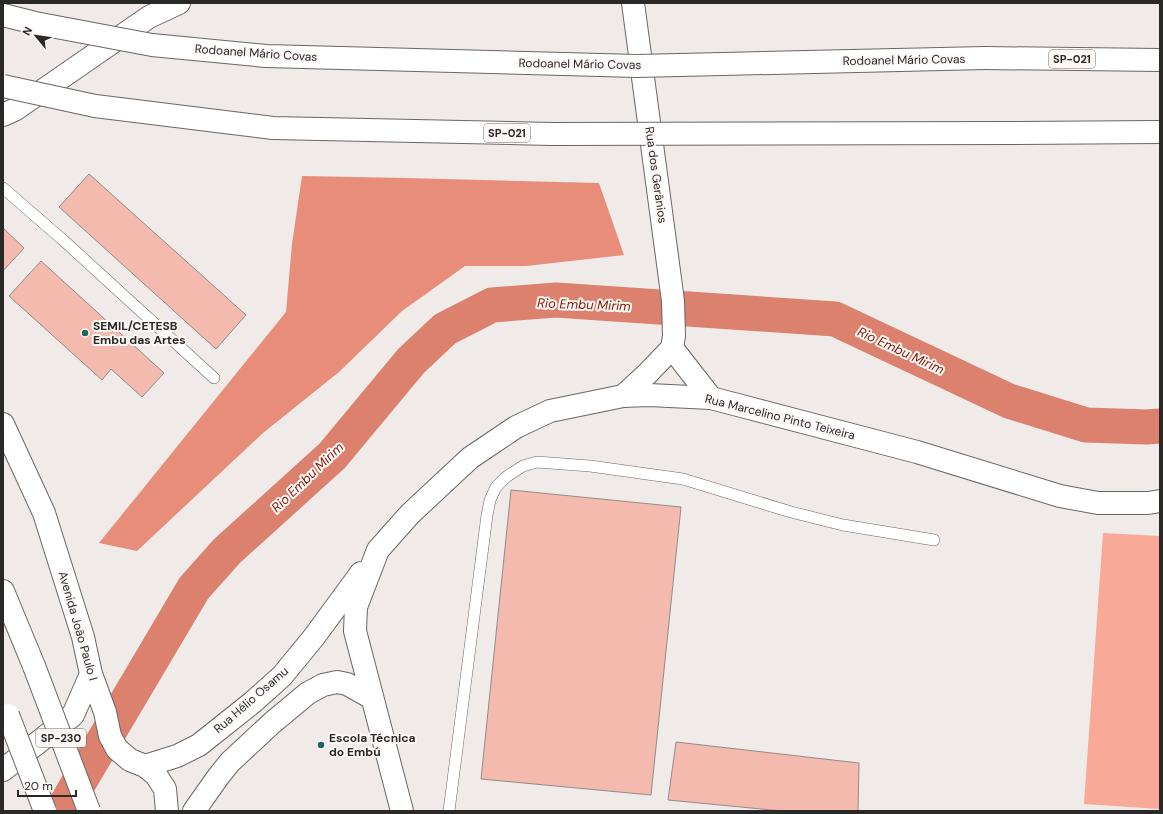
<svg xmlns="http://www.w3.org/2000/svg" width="1163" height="814" font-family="'DM Sans',sans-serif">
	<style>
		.green { fill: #f8a997 }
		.forest { fill: #e88d79 }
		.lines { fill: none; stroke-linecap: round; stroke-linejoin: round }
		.river { stroke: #db816e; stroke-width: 35 }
		.building { fill: #f3baad; stroke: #918c8a }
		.lane-casing { stroke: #6b6564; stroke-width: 12 }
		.street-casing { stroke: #6b6564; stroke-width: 24 }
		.primary-casing { stroke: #6b6564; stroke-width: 24 }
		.highway-casing { stroke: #6b6564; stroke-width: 24 }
		.lane { stroke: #fff; stroke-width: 11 }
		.street { stroke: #fff; stroke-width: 22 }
		.primary { stroke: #fff; stroke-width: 22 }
		.highway { stroke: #fff; stroke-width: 22 }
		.highway-bridge-casing { stroke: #6b6564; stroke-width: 24; stroke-linecap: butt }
		.highway-bridge { stroke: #fff; stroke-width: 22 }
		.poi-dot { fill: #1c665d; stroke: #fdf7f5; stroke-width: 1.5 }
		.labels { text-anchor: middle; stroke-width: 4; stroke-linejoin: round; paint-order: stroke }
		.shield { fill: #fdf7f5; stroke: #6a6766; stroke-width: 1 }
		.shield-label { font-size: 11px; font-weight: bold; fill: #2b2928 }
		.street-label { font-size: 12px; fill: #2b2928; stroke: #fdf7f5 }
		.poi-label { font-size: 12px; font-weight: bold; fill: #2b2928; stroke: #fdf7f5; text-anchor: start }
		.water-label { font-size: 13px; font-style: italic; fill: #821700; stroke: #fdf7f5 }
	</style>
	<rect width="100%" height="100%" fill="#f0eae8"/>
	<path class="green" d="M1103 533 1160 536V809L1084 804Z"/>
	<path class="forest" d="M302 176 406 178 599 183 624 255 526 266H465L402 311 339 372 263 433 137 551 99 543 286 312 292 244Z"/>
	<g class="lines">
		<path class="river" d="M62 811 194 588 227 551 332 456 411 361 445 329 492 305 556 300 835 319 1009 401 1086 425 1146 427 1160 426"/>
	</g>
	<path class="building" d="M89 174 246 315 216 349 59 207Z
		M3 228 24 248 3 271Z
		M41 261 164 373 142 397 111 369 102 380 9 296Z
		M511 490 681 507 651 795 481 779Z
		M676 742 859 763 858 811H782L668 800Z"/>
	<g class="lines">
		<g class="lane-casing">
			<path id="lane" d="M3 188 63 240 214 378
				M449 811 487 515 490 500 496 487 506 477 523 466 537 462 590 466 683 479 791 512 843 525 934 540"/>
		</g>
		<g class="street-casing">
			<path id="street" d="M3 115 16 109 149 17 179 3
				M672 348 711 398
				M623 396 647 374 672 348 674 336 673 301 633 3"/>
		</g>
		<g class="primary-casing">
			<path id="primary" d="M3 424 44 513 83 637 91 674 105 712 110 736 117 749 130 760 145 766 156 775 165 789 167 811
				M145 766 177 756 199 745 253 702 282 676 314 637 361 573
				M3 770 73 715 91 674
				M194 811 218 777 230 762 272 723 308 693 323 685 337 682 347 684 372 698
				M402 811 355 631 356 607 378 550 410 514 470 458 516 427 550 411 623 396 649 395 711 398 917 452 1060 496 1098 503H1148L1160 501"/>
		</g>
		<g class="highway-casing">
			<path id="highway" d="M985 58 1160 60
				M1014 133 1160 132
				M3 591 34 666"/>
		</g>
		<use href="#lane" class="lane"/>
		<use href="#street" class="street"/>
		<use href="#primary" class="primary"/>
		<use href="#highway" class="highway"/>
		<g class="highway-bridge-casing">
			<path id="highway-bridge" d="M3 15 35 23 152 45 266 56 637 66 985 58
				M3 86 95 106 273 128 552 134 1014 133
				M34 666 89 811
				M8 715 45 811"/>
		</g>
		<use href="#highway-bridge" class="highway-bridge"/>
	</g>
	<g class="poi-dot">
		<circle cx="85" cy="333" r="4"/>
		<circle cx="321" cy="745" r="4"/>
	</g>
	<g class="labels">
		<g class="shield">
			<rect x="1049" y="50" width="46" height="18" rx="3"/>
			<rect x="484" y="124" width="46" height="18" rx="3"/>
			<rect x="36" y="729" width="50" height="18" rx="3"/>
		</g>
		<g class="shield-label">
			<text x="1072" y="63">SP-021</text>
			<text x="507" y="137">SP-021</text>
			<text x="61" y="742">SP-230</text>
		</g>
		<g class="street-label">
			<text transform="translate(256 53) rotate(4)" y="4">Rodoanel Mário Covas</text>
			<text transform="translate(904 60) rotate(-1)" y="4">Rodoanel Mário Covas</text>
			<text transform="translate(580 64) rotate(1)" y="4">Rodoanel Mário Covas</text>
			<text transform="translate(656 175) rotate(82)" y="4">Rua dos Gerânios</text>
			<text transform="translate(780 417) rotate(14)" y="4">Rua Marcelino Pinto Teixeira</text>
			<text transform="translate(78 626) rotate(74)" y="4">Avenida João Paulo I</text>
			<text transform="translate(251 700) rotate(-41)" y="4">Rua Hélio Osamu</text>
		</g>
		<g class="poi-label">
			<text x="93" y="330">SEMIL/CETESB<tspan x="93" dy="14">Embu das Artes</tspan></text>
			<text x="329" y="742">Escola Técnica<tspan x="329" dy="14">do Embú</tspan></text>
		</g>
		<g class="water-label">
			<text transform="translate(584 304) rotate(2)" y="5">Rio Embu Mirim</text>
			<text transform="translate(901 350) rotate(25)" y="5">Rio Embu Mirim</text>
			<text transform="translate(307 477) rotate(-44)" y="5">Rio Embu Mirim</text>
		</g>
	</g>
	<rect width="1163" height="814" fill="none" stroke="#2b2928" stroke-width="8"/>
	<g transform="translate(36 36) rotate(299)" stroke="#fdf7f5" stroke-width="3" paint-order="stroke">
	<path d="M0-3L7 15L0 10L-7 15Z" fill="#2b2928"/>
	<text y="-6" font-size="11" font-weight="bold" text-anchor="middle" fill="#2b2928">N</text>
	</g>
	<path d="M18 790v6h58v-6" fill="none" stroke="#2b2928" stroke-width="2"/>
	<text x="24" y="790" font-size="12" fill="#2b2928" stroke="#fdf7f5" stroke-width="3" paint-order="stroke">20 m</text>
</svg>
